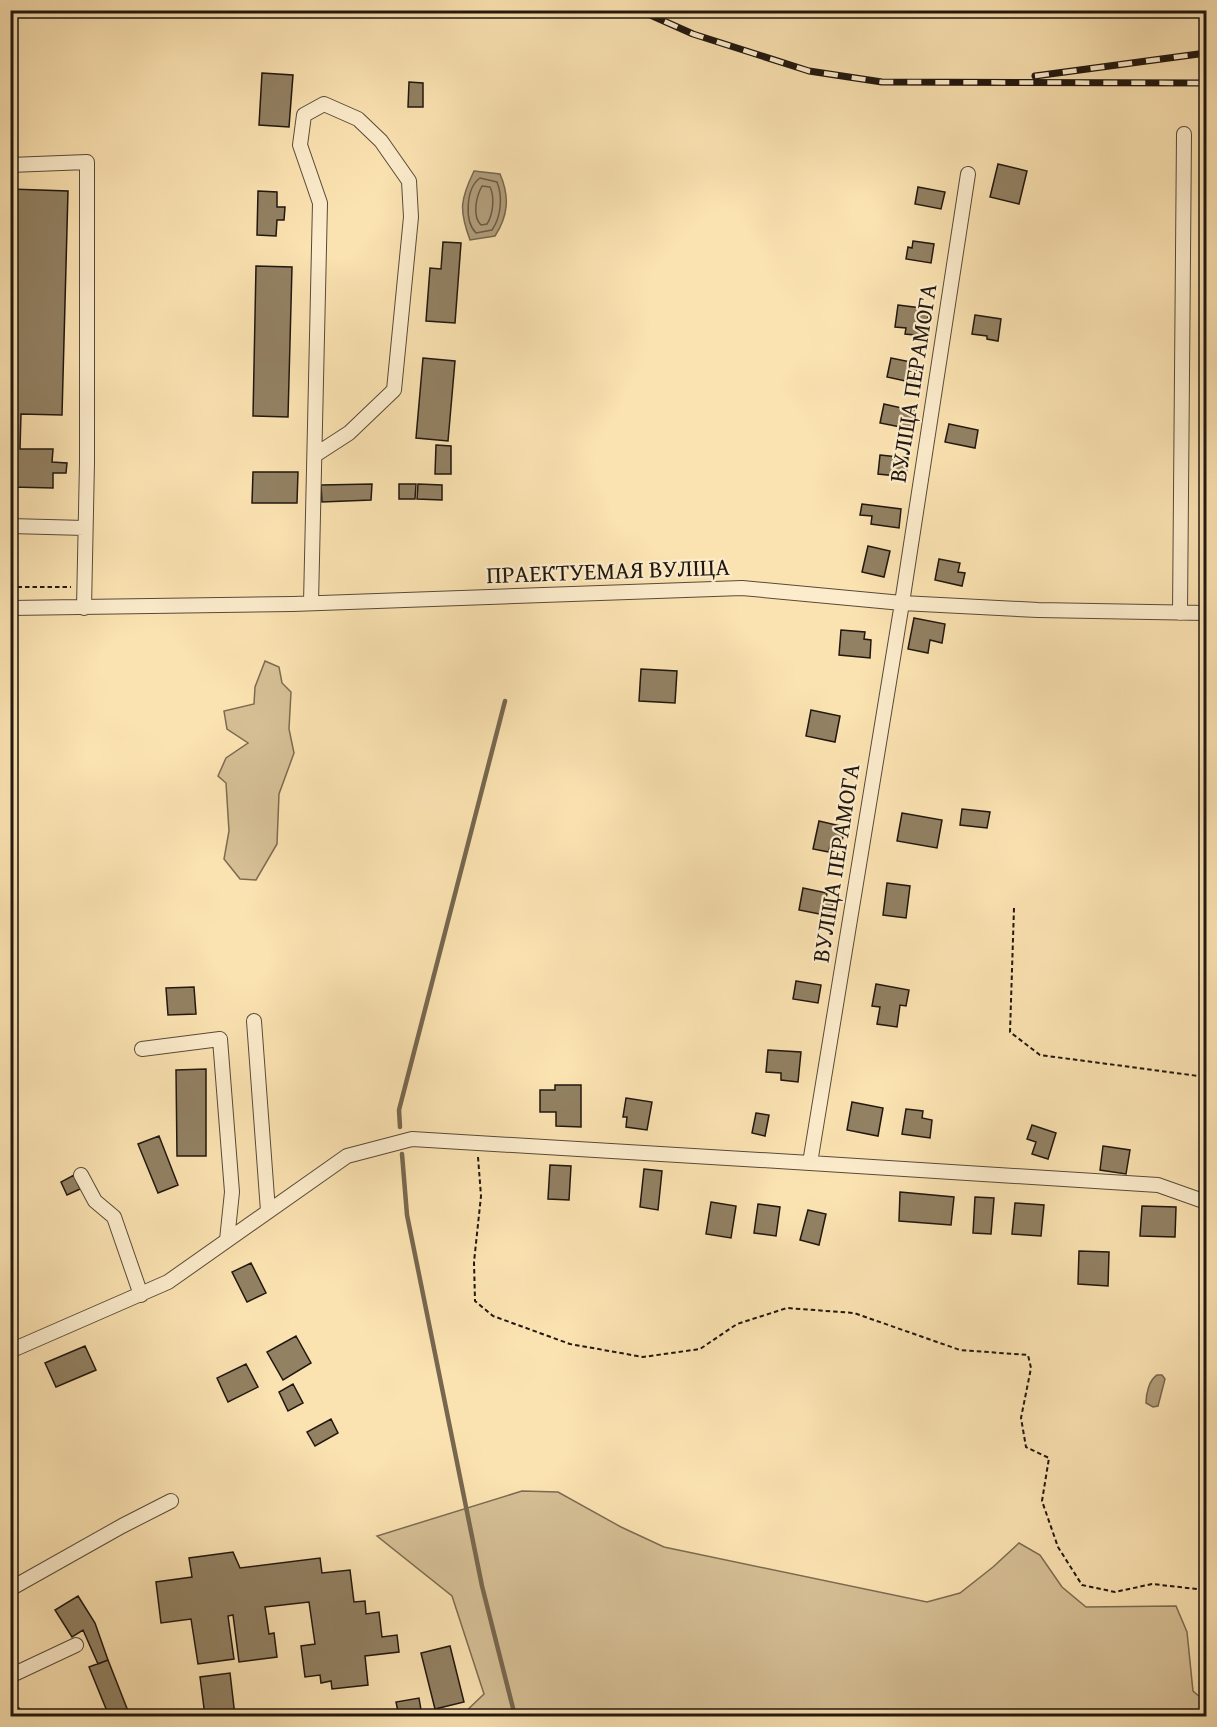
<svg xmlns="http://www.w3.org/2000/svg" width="1217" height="1727" font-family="'Gentium Book Plus',serif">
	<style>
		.green { fill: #d6bf95; stroke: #7c6b52; stroke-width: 1.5 }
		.water { fill: #b19d7a; stroke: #77674f; stroke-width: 1.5 }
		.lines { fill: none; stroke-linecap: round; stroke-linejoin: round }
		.shore { stroke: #695a44; stroke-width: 1.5 }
		.stream { stroke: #77674f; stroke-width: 4.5 }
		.building { fill: #928163; stroke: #21170f; stroke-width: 1.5 }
		.minor-casing { stroke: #584a38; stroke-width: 16 }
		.path { stroke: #21170f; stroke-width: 2; stroke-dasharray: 4.5 3; stroke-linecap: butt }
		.minor { stroke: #fceccc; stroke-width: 14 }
		.rail-casing { stroke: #21170f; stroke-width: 7 }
		.rail { stroke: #fceccc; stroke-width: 4.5; stroke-dasharray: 14; stroke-linecap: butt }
		.labels { text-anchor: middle; stroke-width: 4.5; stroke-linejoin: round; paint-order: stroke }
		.street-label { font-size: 24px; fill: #21170f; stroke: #fceccc }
	</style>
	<rect width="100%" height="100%" fill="#fbe2b1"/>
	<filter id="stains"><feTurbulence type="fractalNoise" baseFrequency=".00333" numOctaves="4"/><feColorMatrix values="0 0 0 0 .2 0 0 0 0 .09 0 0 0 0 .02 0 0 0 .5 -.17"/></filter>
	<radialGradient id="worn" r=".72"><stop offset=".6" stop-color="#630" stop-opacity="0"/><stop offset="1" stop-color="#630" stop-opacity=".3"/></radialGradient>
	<path class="green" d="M265 661 279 667 282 683 291 692 289 729 294 753 279 794 277 844 256 880 240 879 224 859 229 831 226 783 218 776 226 758 248 743 227 729 224 711 254 704 255 687Z
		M522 1491 558 1492 621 1527 664 1547 927 1602 960 1593 993 1567 1019 1543 1040 1555 1062 1587 1086 1607 1176 1606 1187 1632 1193 1691 1206 1702V1716H461L484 1694 452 1596 377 1536Z"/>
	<path class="water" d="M474 171 500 174C510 197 508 216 495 236L470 240C459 210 460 200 474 171Z
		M1157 1375H1162L1165 1379 1158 1406 1153 1407 1146 1403C1146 1394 1149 1380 1157 1375Z"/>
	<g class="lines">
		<path class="shore" d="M480 178 497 182C503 197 501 217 492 230L476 233C464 221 466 188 480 178Z
			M482 186 490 187C495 197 493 215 487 224L481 225C472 216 476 197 482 186Z"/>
		<path class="stream" d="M400 1127 399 1110 505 701
			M402 1154 407 1215 482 1586 515 1716"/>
	</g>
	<path class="building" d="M262 73 293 75 289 127 259 125Z
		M409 82 423 83V107H408Z
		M998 164 1027 171 1019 204 990 197Z
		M918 187 945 192 941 209 915 204Z
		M10 189 68 191 62 415 21 414 20 449H53L52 462 67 463 66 473H53V488L12 487V511Z
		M258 191 277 192V207H285L284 220H277L276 236 257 235Z
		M913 241 934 244 931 263 906 259 908 247 912 248Z
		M443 242 461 243 455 323 426 321 430 268 441 269Z
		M256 266 292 267 288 417 253 416Z
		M898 305 929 309 925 336 905 334 906 328 895 327Z
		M975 315 1001 319 998 341 987 339V336L972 334Z
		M423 358 455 361 448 441 416 438Z
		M891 358 911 362 910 366 917 368 915 383 887 377Z
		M884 404 915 411 911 429 880 423Z
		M949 424 978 430 975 448 945 442Z
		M436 445 451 446V474H435Z
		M880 455 908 458 906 477 878 474Z
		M253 472H298L297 503H252Z
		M372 484 371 500 322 502 321 485Z
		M399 484H416L415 499H399Z
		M418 484 442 485V500L417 499Z
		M862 504 901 509 899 528 871 524 872 516 860 515Z
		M868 546 890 551 884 577 862 572Z
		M939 559 960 563 958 572 965 573 962 586 935 580Z
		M914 618 945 624 942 643 930 640 928 653 908 649Z
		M841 630 865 632 864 639 871 640 870 658 839 655Z
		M641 669 677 671 675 703 639 701Z
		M811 710 840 716 835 742 806 736Z
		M962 809 990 812 987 828 960 825Z
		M902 813 942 820 937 848 897 841Z
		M819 821 845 827 841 846 830 844 829 852 813 849Z
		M887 883 910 886 906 918 883 915Z
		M803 888 827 893 826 899 833 901 830 916 799 910Z
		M796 981 821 985 818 1003 793 999Z
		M876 984 909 990 906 1006 900 1005 897 1027 877 1024 880 1007 872 1006Z
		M194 987 196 1014 168 1015 166 988Z
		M768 1050 801 1052 798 1082 781 1080V1073L766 1072Z
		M206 1069V1156H177L176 1070Z
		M555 1085H581V1127L556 1126V1112H540V1090H555Z
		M626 1098 652 1102 647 1130 626 1127 627 1117H623Z
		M852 1102 883 1108 878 1136 847 1130Z
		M906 1109 923 1111 922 1118 932 1120 930 1138 902 1134Z
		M756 1113 769 1115 765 1136 752 1133Z
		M1032 1125 1056 1133 1048 1159 1032 1154 1036 1142 1027 1139Z
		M159 1136 178 1185 158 1193 138 1144Z
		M1103 1146 1130 1150 1126 1174 1100 1170Z
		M550 1165 571 1166 569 1200 548 1199Z
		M644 1169 662 1171 658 1210 640 1207Z
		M74 1175 80 1189 67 1195 61 1182Z
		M900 1192 954 1197 951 1225 899 1221Z
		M975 1197 994 1198 991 1234 973 1233Z
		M711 1202 736 1206 731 1238 706 1234Z
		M1015 1203 1044 1205 1041 1236 1012 1234Z
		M758 1204 780 1207 776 1236 754 1233Z
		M1142 1206 1176 1207 1175 1237 1140 1236Z
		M808 1210 826 1214 819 1245 800 1240Z
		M1079 1251 1109 1252 1108 1286 1078 1284Z
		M251 1263 266 1293 247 1302 232 1272Z
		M296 1336 311 1363 283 1380 267 1352Z
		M85 1346 96 1370 56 1387 45 1363Z
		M246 1364 258 1387 228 1402 217 1378Z
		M293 1384 303 1403 288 1411 279 1392Z
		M331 1419 338 1433 315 1446 307 1432Z
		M233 1552 240 1568 320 1558 322 1573 350 1570 354 1602 365 1601 366 1614 379 1612 382 1637 397 1635 399 1652 365 1656 368 1685 332 1689 331 1681 321 1683 320 1675 305 1677 301 1646 315 1644 309 1602 265 1607 269 1634 274 1633 277 1657 239 1662 233 1615 228 1616 234 1659 198 1664 191 1619 161 1623 156 1582 192 1577 189 1558Z
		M78 1596 95 1623 108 1660 98 1664 83 1630 72 1637 55 1610Z
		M450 1646 464 1702 435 1709 421 1653Z
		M108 1660 130 1716H109L89 1667Z
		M230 1673 235 1716H205L200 1677Z
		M419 1698 422 1716H399L396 1702Z"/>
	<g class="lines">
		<g class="minor-casing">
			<path id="minor" d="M10 165 87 162V462L84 608
				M968 174 902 603 810 1163 1158 1185 1206 1202
				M10 526 85 528
				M311 603 320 203 300 145 304 115 324 104 358 119 381 141 409 181 411 217 394 390 349 433 315 455
				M10 608 293 604 742 588 902 603 1038 610 1206 613
				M1180 613 1184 134
				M254 1021 268 1211
				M142 1049 220 1039 232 1192 227 1240
				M81 1175 95 1201 114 1217 141 1295
				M10 1351 168 1282 347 1156 412 1139 810 1163
				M10 1589 122 1526 171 1501
				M10 1676 76 1645"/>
		</g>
		<path class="path" d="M10 587H71
			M1014 908 1010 1032 1040 1055 1206 1077
			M478 1157 481 1196 474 1262 475 1301 493 1316 570 1344 643 1357 700 1349 737 1324 787 1308 854 1313 960 1350 1028 1355 1031 1368 1021 1418 1026 1447 1049 1458 1042 1501 1058 1547 1082 1585 1115 1592 1152 1584 1206 1590
			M10 1695 24 1716"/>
		<use href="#minor" class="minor"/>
		<g class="rail-casing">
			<path id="rail" d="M639 10 693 34 809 71 882 82 1206 83
				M1035 76 1206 53"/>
		</g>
		<use href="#rail" class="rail"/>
	</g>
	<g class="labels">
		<g class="street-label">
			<text transform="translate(913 383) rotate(-81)" y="8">ВУЛІЦА ПЕРАМОГА</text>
			<text transform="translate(608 571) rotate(-2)" y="8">ПРАЕКТУЕМАЯ ВУЛІЦА</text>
			<text transform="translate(836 863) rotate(-81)" y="8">ВУЛІЦА ПЕРАМОГА</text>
		</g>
	</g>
	<rect width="1217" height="1727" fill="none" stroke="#fbe2b1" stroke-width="36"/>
	<rect x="12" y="12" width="1193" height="1703" fill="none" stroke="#21170f" stroke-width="3"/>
	<rect x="18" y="18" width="1181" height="1691" fill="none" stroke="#21170f" stroke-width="1.5"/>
	<rect width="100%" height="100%" filter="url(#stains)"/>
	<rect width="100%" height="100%" fill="url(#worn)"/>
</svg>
